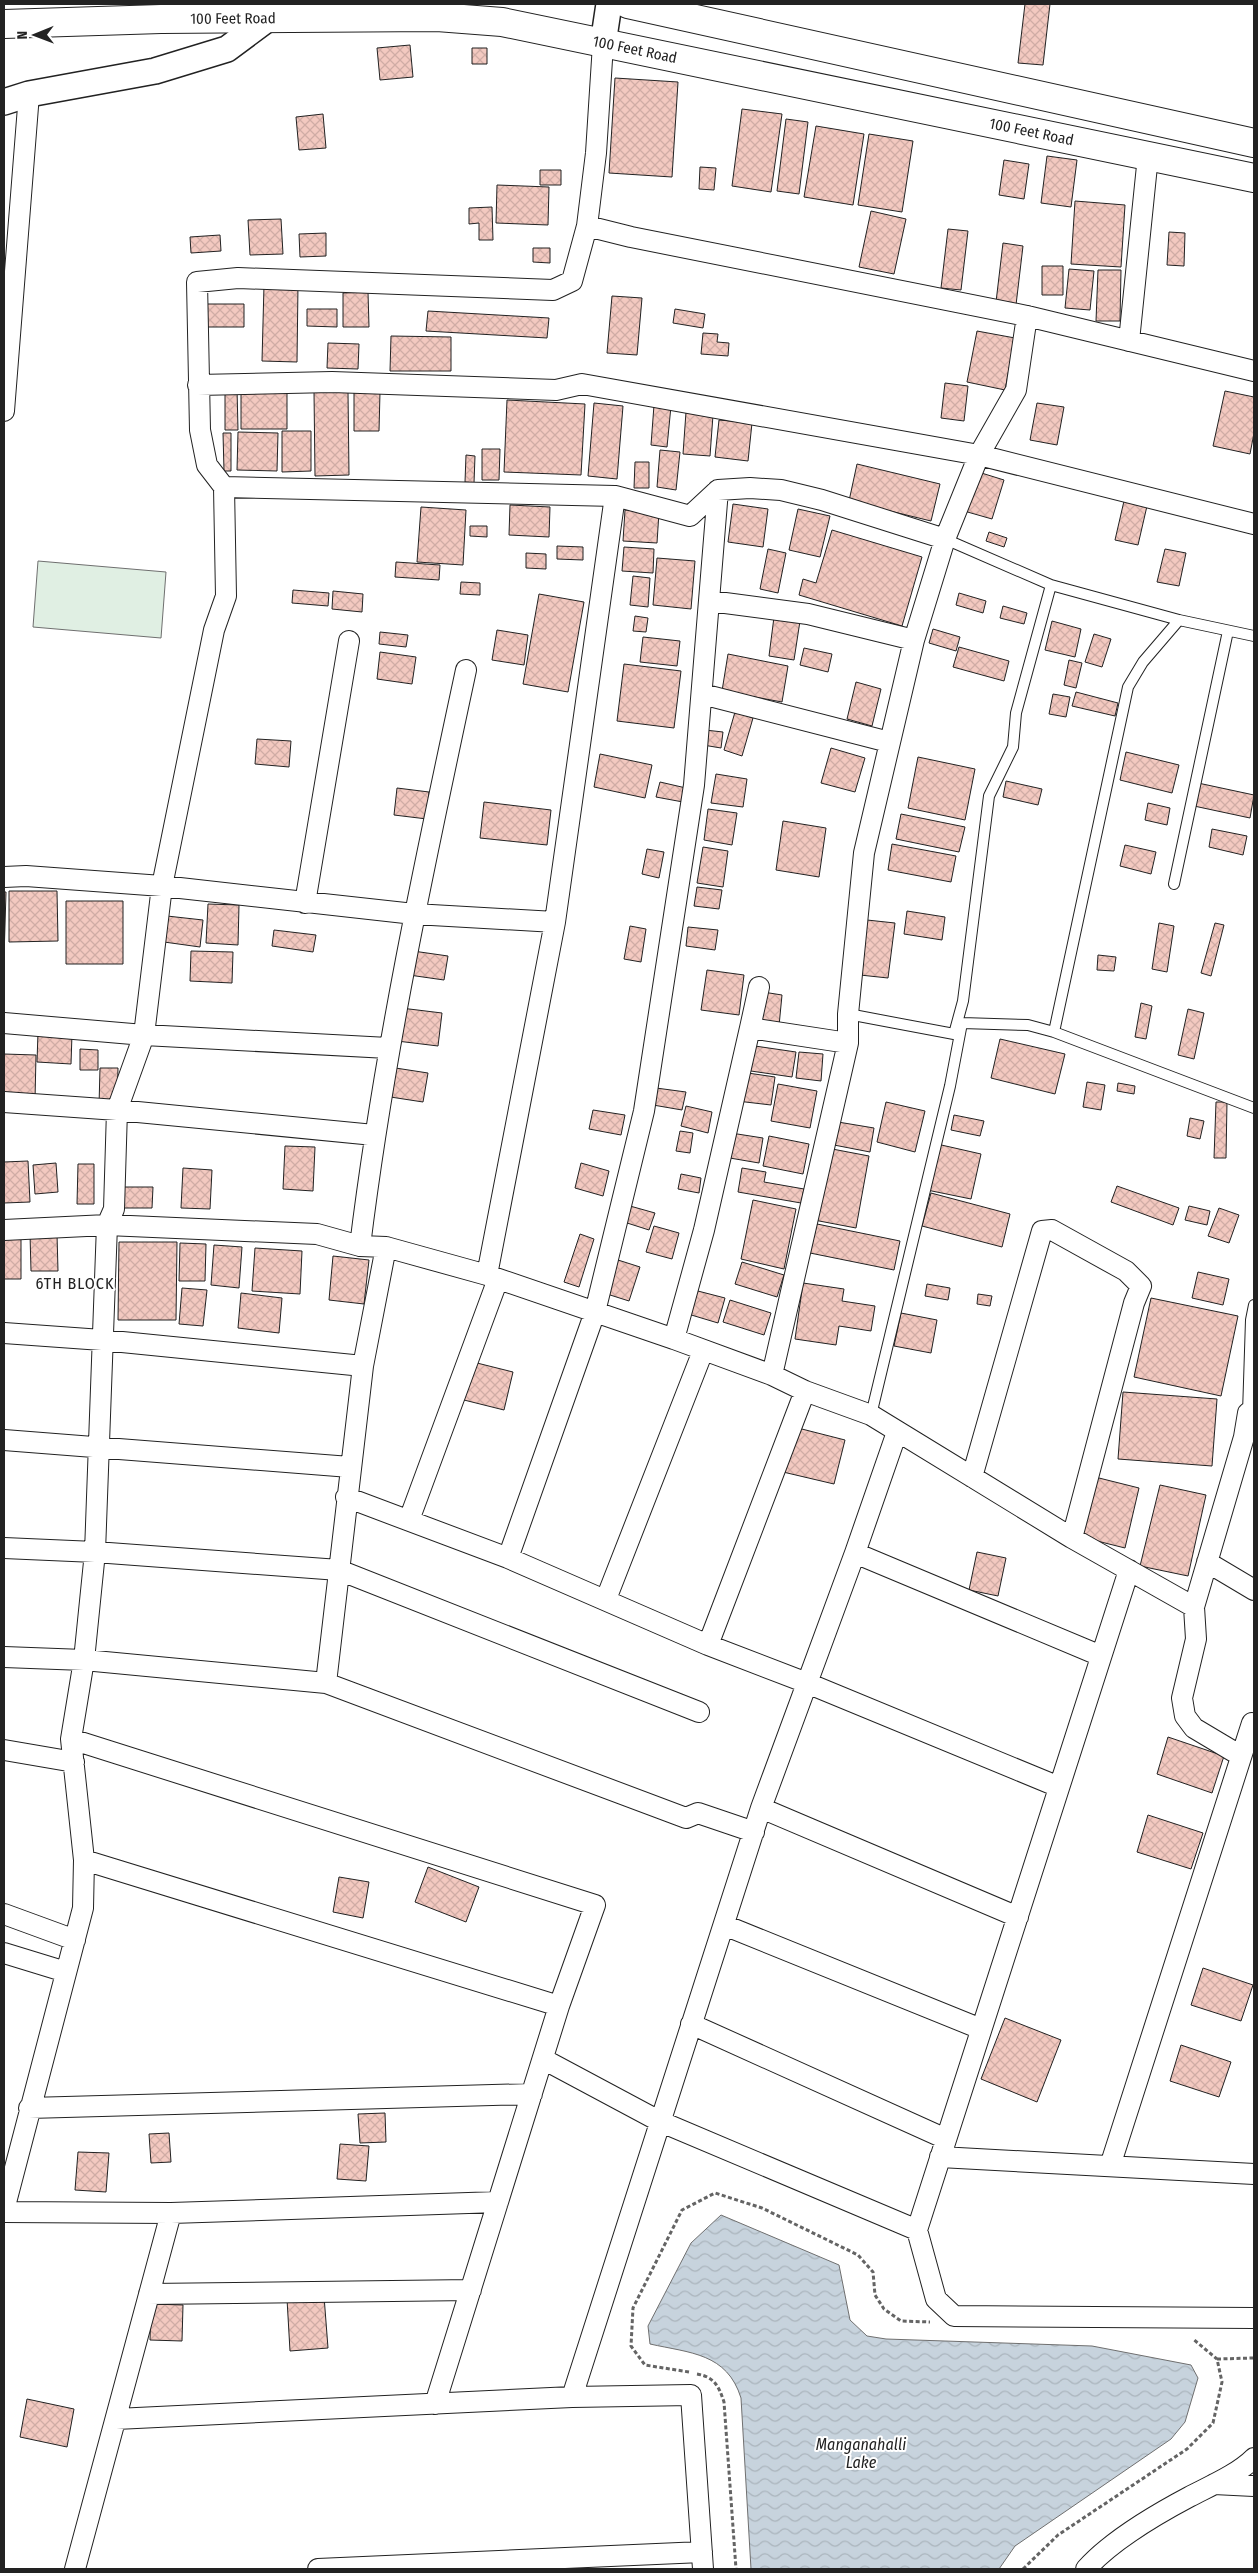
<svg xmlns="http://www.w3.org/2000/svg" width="1258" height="2573" font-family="'Fira Sans Condensed',sans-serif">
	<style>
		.pitch { fill: #e0efe3; stroke: #6f6f6f }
		.water { fill: url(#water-waves); stroke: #6f6f6f }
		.building { fill: url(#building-cross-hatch); stroke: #222 }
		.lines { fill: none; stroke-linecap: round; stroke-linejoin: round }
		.service-casing { stroke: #222; stroke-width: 12 }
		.minor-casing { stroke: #222; stroke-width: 22 }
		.tertiary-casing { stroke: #222; stroke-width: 28 }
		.secondary-casing { stroke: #222; stroke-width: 30 }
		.path { stroke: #646464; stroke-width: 3; stroke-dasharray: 4 2.5; stroke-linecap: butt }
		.service { stroke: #fff; stroke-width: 10 }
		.minor { stroke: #fff; stroke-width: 20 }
		.tertiary { stroke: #fff; stroke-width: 25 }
		.secondary { stroke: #fff; stroke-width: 28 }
		.labels { text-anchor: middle; stroke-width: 4; stroke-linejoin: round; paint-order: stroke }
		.street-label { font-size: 15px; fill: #222; stroke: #fff }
		.neighbourhood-label { font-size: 16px; letter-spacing: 1px; fill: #222; stroke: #fff }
		.water-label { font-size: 16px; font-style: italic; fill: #222; stroke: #fff }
	</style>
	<defs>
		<pattern id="water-waves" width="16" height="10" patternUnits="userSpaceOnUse" patternTransform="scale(1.25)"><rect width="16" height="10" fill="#c7d3dd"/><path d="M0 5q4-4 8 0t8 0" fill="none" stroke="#abb5bd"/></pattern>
		<pattern id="building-cross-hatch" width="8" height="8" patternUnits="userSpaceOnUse" patternTransform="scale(1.25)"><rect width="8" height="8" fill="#f3c9c0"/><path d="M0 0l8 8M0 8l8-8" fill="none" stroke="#d0aca5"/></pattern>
	</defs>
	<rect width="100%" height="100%" fill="#fff"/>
	<path class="pitch" d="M38 561 166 572 161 638 33 627Z"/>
	<path class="water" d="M721 2215 839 2265 850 2320 867 2336 886 2339 1092 2346 1191 2365 1198 2378 1185 2422 1171 2439 1015 2546 999 2569H751L741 2398C727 2353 690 2353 650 2344L648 2326 691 2243Z"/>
	<path class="building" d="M1025 4H1050L1043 65 1018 63Z
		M410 45 413 77 380 80 377 48Z
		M472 48H487V64H472Z
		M615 78 678 82 672 177 609 173Z
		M742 109 782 114 771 192 732 186Z
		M323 114 326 148 299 150 296 117Z
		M786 119 808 122 799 194 777 191Z
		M816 126 864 134 853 205 804 197Z
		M869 134 913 141 902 212 858 205Z
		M1047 156 1077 160 1071 207 1041 203Z
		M1004 160 1029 164 1024 199 999 195Z
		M700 167 716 168 714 190 699 189Z
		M540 170H561V185H540Z
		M497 185 549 187 548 225 496 223Z
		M1075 201 1125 205 1121 267 1071 264Z
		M492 207 493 240H479V223L469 224V208Z
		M871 211 906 219 894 274 859 267Z
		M281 219 283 254 250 255 248 220Z
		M948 229 968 231 961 290 941 288Z
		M1169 232 1185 233 1184 266 1167 265Z
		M326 233V256L300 257 299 234Z
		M220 235 221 251 191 253 190 237Z
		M1003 243 1023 246 1016 305 996 302Z
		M533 248H550V263L533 262Z
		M1042 266H1063V295H1042Z
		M1069 269 1094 271 1090 310 1065 308Z
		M1098 270H1121L1120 321H1096Z
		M264 285H298L297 362 262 361Z
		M368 292 369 327H343V293Z
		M612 296 642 298 637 355 607 353Z
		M205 304H244V327H205Z
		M307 309H337V327L307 326Z
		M675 309 705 314 703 328 673 323Z
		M428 311 549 318 547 338 426 331Z
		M977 331 1015 338 1005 390 967 382Z
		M703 333 718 334 717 342 729 343 728 356 701 354Z
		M391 336 451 337V371H390Z
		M328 343 359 344 358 369 327 368Z
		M945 383 968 386 964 421 941 418Z
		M237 388 238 430H225V389Z
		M241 389H287V429H241Z
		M1225 391 1254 397V433L1250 454 1213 446Z
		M314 392H348L349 475 315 476Z
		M354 392H380L379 431H354Z
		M507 400 585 404 581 475 504 472Z
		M594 403 623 406 617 479 588 476Z
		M1037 403 1064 407 1057 445 1030 440Z
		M654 405 671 406 667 447 651 445Z
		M686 412 713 415 710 456 683 454Z
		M719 420 752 423 748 461 715 457Z
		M282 431H311V471L282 472Z
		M238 432 278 433 277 471 237 470Z
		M223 433H231V471H224Z
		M482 449H500L499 480H482Z
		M660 450 680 452 676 490 657 487Z
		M466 455 475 456 474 483 465 482Z
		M635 462H649V488H634Z
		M857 464 940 484 931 521 849 501Z
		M975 471 1004 480 992 519 964 511Z
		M1124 501 1147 506 1138 545 1115 540Z
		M733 504 768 509 763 547 728 542Z
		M510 505 550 507 549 537 509 535Z
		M421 507 466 510 463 565 417 562Z
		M798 509 830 516 820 557 789 550Z
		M625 510 659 512 657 543 623 541Z
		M470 526H487V537L470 536Z
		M832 530 922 557 902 626 799 595 803 579 816 583Z
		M989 532 1007 538 1004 547 986 541Z
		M557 546 583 547V560L557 559Z
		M624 547 654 549 653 573 622 571Z
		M768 549 786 553 778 593 760 589Z
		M1165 549 1186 553 1179 586 1157 582Z
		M526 553 546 554V569L526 568Z
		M657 558 695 561 691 609 653 605Z
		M396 562 440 565 439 580 395 577Z
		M633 576 650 578 648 607 630 605Z
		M461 582 480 583V595L460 594Z
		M293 590 329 593 328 606 292 603Z
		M333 591 363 594 362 612 332 609Z
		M959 593 986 601 983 613 956 605Z
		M539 594 584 602 568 692 523 684Z
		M1003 606 1027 613 1024 624 1000 618Z
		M635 616 648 618 646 632 633 631Z
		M774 617 800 621 794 660 769 656Z
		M1052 621 1081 629 1075 657 1045 650Z
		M933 629 960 637 956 651 929 643Z
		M497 630 528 635 524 665 492 660Z
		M380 632 408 635 406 647 379 644Z
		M1094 634 1111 639 1102 667 1085 662Z
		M643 637 680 641 677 666 640 662Z
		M959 647 1009 661 1004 681 953 667Z
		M804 648 832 654 828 672 800 665Z
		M380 652 416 657 412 684 377 679Z
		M728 654 788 666 782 702 722 691Z
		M1069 660 1082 663 1076 688 1064 685Z
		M624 664 681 671 674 728 617 721Z
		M856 682 881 689 872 726 847 719Z
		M1076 692 1118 703 1115 716 1072 706Z
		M1053 694 1070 697 1066 717 1049 714Z
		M735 712 753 718 742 756 724 750Z
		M705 730 723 732 721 748 703 745Z
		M257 739 291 741 289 767 255 764Z
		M831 748 865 758 855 792 821 783Z
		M1126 752 1179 765 1172 793 1120 780Z
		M600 754 652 765 645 798 594 787Z
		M918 757 975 769 965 820 908 808Z
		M716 774 747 779 743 807 711 803Z
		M1006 781 1042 789 1038 805 1003 797Z
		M660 782 686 788 683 802 656 797Z
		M1198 783 1254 795 1250 818 1194 806Z
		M397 788 429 792 427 819 394 815Z
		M484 802 551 810 547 845 480 838Z
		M1148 803 1170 808 1167 825 1145 820Z
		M708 809 737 813 732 845 704 840Z
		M901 814 965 827 959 852 896 839Z
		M783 821 826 828 819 877 776 870Z
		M1212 829 1247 836 1243 855 1209 847Z
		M892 844 956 856 951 882 888 870Z
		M1125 845 1156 852 1151 874 1120 866Z
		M703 847 728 851 723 887 697 883Z
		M647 849 664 852 659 878 642 874Z
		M697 887 722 890 719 909 694 906Z
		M9 891H57L58 941 9 942Z
		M4 892H6L4 958Z
		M66 901H123V964H66Z
		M208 904 239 905 238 945 206 943Z
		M907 911 945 917 942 940 904 934Z
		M167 916 203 920 200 947 164 942Z
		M867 920 895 923 888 978 860 975Z
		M1159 923 1174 926 1167 972 1152 969Z
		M1215 923 1224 925 1211 976 1201 973Z
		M630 926 646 929 641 962 624 959Z
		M688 927 718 930 715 950 686 946Z
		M274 930 316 935 313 952 272 946Z
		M191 951 233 952 232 983 190 981Z
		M413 951 448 956 444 980 409 975Z
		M1098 955 1116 957 1114 971 1097 970Z
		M707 970 744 975 739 1015 701 1010Z
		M763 992 782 995 779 1026 760 1024Z
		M1141 1003 1152 1006 1146 1039 1135 1037Z
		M401 1008 442 1013 438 1046 397 1041Z
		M1188 1009 1204 1013 1194 1059 1178 1055Z
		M38 1032 72 1034 71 1064 37 1062Z
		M1000 1039 1065 1054 1055 1094 991 1078Z
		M748 1045 796 1052 792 1077 744 1070Z
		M80 1049 98 1050V1070H80Z
		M799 1052 823 1054 821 1081 796 1078Z
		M4 1054 36 1055 35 1100H4Z
		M389 1067 428 1073 423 1102 384 1096Z
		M100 1068H118L117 1107 99 1106Z
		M741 1072 775 1077 771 1105 737 1101Z
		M1087 1082 1105 1085 1101 1110 1083 1107Z
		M1118 1083 1135 1086 1134 1094 1117 1091Z
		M778 1084 817 1091 810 1128 771 1121Z
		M656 1088 686 1092 682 1110 653 1105Z
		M886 1102 925 1111 915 1152 877 1142Z
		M1216 1102H1227L1226 1158H1214Z
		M686 1106 712 1112 708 1133 681 1126Z
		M593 1110 625 1115 621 1135 589 1129Z
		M954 1115 984 1121 980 1136 951 1130Z
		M1190 1118 1204 1121 1200 1139 1187 1136Z
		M838 1122 874 1128 870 1152 834 1145Z
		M680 1131 693 1133 690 1153 676 1151Z
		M731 1133 763 1138 759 1163 724 1157Z
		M769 1136 809 1144 803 1174 763 1166Z
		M937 1144 981 1154 971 1199 927 1190Z
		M285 1146 315 1147 313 1191 283 1189Z
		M827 1148 869 1156 856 1228 814 1220Z
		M28 1161 30 1202 4 1203V1162Z
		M56 1163 58 1192 35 1194 33 1165Z
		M581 1163 609 1171 603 1196 575 1188Z
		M78 1164H94V1204H77Z
		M183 1168 212 1170 210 1209 181 1208Z
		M742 1168 766 1172 764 1182 804 1189 801 1203 738 1192Z
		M681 1174 701 1178 699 1193 678 1189Z
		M1117 1186 1179 1208 1173 1225 1111 1202Z
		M123 1187H153L152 1208H123Z
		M931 1193 1010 1214 1002 1247 922 1226Z
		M753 1200 796 1209 784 1269 741 1259Z
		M630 1206 655 1213 649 1230 624 1222Z
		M1189 1206 1210 1211 1207 1225 1185 1220Z
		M1219 1208 1239 1215 1229 1243 1208 1236Z
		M817 1224 900 1241 894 1270 810 1253Z
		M654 1226 679 1233 672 1259 646 1252Z
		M30 1234H57L58 1271H31Z
		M580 1234 594 1239 579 1287 564 1282Z
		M21 1238V1279H4V1239Z
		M119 1242H177L176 1320H118Z
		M180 1243 206 1244 205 1281H179Z
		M214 1245 242 1247 239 1288 211 1285Z
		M255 1248 302 1251 300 1294 252 1291Z
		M333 1256 369 1260 364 1304 329 1300Z
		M618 1260 640 1267 629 1301 607 1294Z
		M742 1262 784 1275 777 1297 735 1284Z
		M1198 1272 1229 1279 1223 1305 1192 1298Z
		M803 1283 844 1289 842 1301 875 1306 871 1331 839 1326 836 1345 795 1339Z
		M927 1284 950 1288 948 1300 925 1296Z
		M182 1288 207 1290 203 1326 179 1324Z
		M694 1290 725 1298 718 1323 688 1314Z
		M241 1293 282 1298 279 1333 238 1328Z
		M978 1294 992 1296 990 1306 977 1304Z
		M1151 1298 1238 1316 1221 1396 1134 1377Z
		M730 1300 771 1313 764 1335 723 1322Z
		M901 1313 937 1320 931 1353 894 1346Z
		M469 1361 513 1372 504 1410 460 1399Z
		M1123 1392 1217 1399 1212 1466 1118 1459Z
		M794 1427 845 1440 834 1484 783 1472Z
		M1095 1477 1139 1488 1125 1548 1081 1537Z
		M1160 1485 1206 1495 1188 1576 1140 1566Z
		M977 1552 1006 1558 998 1596 969 1590Z
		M1168 1737 1224 1756 1212 1793 1157 1774Z
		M1148 1815 1203 1833 1191 1869 1137 1852Z
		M428 1867 479 1887 466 1922 415 1902Z
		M339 1877 369 1882 363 1918 333 1912Z
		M1203 1968 1253 1985 1241 2021 1191 2005Z
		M1005 2018 1061 2040 1037 2102 981 2079Z
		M1181 2045 1231 2062 1219 2097 1170 2081Z
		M385 2113 386 2142 360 2143 358 2114Z
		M169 2133 171 2162 151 2163 149 2134Z
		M340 2144 369 2146 366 2181 337 2179Z
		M78 2152 109 2153 106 2192 75 2190Z
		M324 2296 328 2348 290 2351 287 2299Z
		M151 2304 183 2305 182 2341 150 2340Z
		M27 2399 74 2409 67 2447 20 2437Z"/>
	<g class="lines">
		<g class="service-casing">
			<path id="service" d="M945 539 1051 585 1179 620 1254 636
				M1174 884 1228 631
				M848 1014 954 1034 963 1001 989 796 1013 747 1016 713 1051 585
				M1054 1032 1128 687 1143 662 1179 620
				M1248 1413 1251 1320 1254 1305
				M871 1415 950 1086 962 1023 1028 1025 1054 1032 1254 1108"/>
		</g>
		<g class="minor-casing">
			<path id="minor" d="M587 226 596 153 603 44
				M1129 341 1148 156
				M198 385 332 382 556 390 582 384 979 455 1254 524
				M4 411 29 94
				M224 487 615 496 690 516 718 490 750 488 781 490 822 500 945 539 914 640 864 853 848 1014V1043L772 1375
				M945 539 979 455 1016 390 1027 316
				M710 601 808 614 914 640
				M702 694 889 742
				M4 877 26 876 162 886 414 914 555 922
				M305 903 349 641
				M759 987 750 1028 848 1043
				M4 1023 144 1035 388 1048
				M4 1102 117 1110 374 1135
				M4 1230 107 1225 317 1234 360 1246 386 1247 487 1275 674 1339 772 1375 805 1391 871 1415 1072 1538 1194 1607 1244 1437 1248 1413 1254 1414
				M360 1246C384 1051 425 861 466 670
				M386 1247 363 1366 326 1683 686 1818 698 1813 754 1832
				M487 1275 555 922 615 496
				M4 1333 102 1340 363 1366
				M674 1339 704 1230 750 1028
				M4 1440 350 1467
				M972 1477 1042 1231 1052 1230 1126 1271 1141 1286 1134 1303 1072 1538
				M346 1497 508 1558 708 1645 807 1683 1059 1787
				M409 1520 498 1279
				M4 1548 95 1552 339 1570 699 1712
				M855 1553 897 1432
				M508 1558 595 1312 644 1111 694 785 718 490
				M1207 1562 1254 1590
				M1129 1570 917 2230 936 2299 954 2316 1254 2318
				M606 1599 703 1351
				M1194 1607 1196 1639 1182 1698 1185 1716 1194 1728 1241 1756
				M708 1645 805 1391
				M4 1657 84 1660 326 1683
				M71 1739 595 1905 559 2006 435 2404
				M4 1750 74 1762
				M761 1808 1018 1917
				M84 1860 559 2006
				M4 1914 75 1940
				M724 1925 981 2029
				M4 1953 66 1972
				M691 2024 946 2139
				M543 2059 659 2121 917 2230
				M29 2108 532 2094
				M940 2157 1254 2174
				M1110 2166 1252 1723
				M4 2210 83 1908 84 1860 71 1739 84 1660 95 1552 107 1225 114 1209 117 1110 144 1035 162 886 214 630 226 596 224 487 207 465 200 430 197 282 238 278 553 290 572 281 587 226 631 237 1027 316 1254 371
				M4 2212 171 2213 498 2202
				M149 2294 471 2290
				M572 2397 761 1808 855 1553 1101 1656
				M116 2419 572 2397 691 2395 703 2569
				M1214 2484 1254 2486
				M75 2569 171 2213
				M318 2569 702 2552
				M1086 2569C1112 2540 1155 2515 1189 2497 1210 2486 1238 2474 1254 2458"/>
		</g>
		<g class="tertiary-casing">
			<path id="tertiary" d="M603 44 609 4
				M4 102 29 94 155 71 227 49 266 20 267 4"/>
		</g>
		<g class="secondary-casing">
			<g id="secondary">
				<path d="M628 4 1254 143"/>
				<path id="s1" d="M4 24 161 19 437 17 502 22 1254 178"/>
			</g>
		</g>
		<path class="path" d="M1217 2359 1254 2358
			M689 2372 645 2365 631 2346 633 2308 682 2210 715 2193 762 2208 858 2255 873 2272 875 2295 884 2309 901 2321 930 2322
			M697 2374C715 2377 719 2387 724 2402L736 2569
			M1023 2569 1058 2535 1187 2449 1213 2423 1222 2382 1217 2359 1193 2339"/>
		<use href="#service" class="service"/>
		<use href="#minor" class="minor"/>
		<use href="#tertiary" class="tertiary"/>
		<use href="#secondary" class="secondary"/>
	</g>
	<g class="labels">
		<g class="street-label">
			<text dy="5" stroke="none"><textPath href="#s1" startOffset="229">100 Feet Road</textPath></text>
			<text dy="5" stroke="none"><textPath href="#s1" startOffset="634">100 Feet Road</textPath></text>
			<text dy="5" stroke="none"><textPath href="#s1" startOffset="1039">100 Feet Road</textPath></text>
		</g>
		<g class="neighbourhood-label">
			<text x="75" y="1289">6TH BLOCK</text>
		</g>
		<g class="water-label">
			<text x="861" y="2450">Manganahalli<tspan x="861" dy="18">Lake</tspan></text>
		</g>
	</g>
	<rect width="1258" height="2573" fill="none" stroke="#222222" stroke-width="10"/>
	<g transform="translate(35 35) rotate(269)" stroke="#ffffff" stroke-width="4" paint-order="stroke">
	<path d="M0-4L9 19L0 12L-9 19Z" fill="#222222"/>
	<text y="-8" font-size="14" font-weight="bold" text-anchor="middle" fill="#222222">N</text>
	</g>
</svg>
